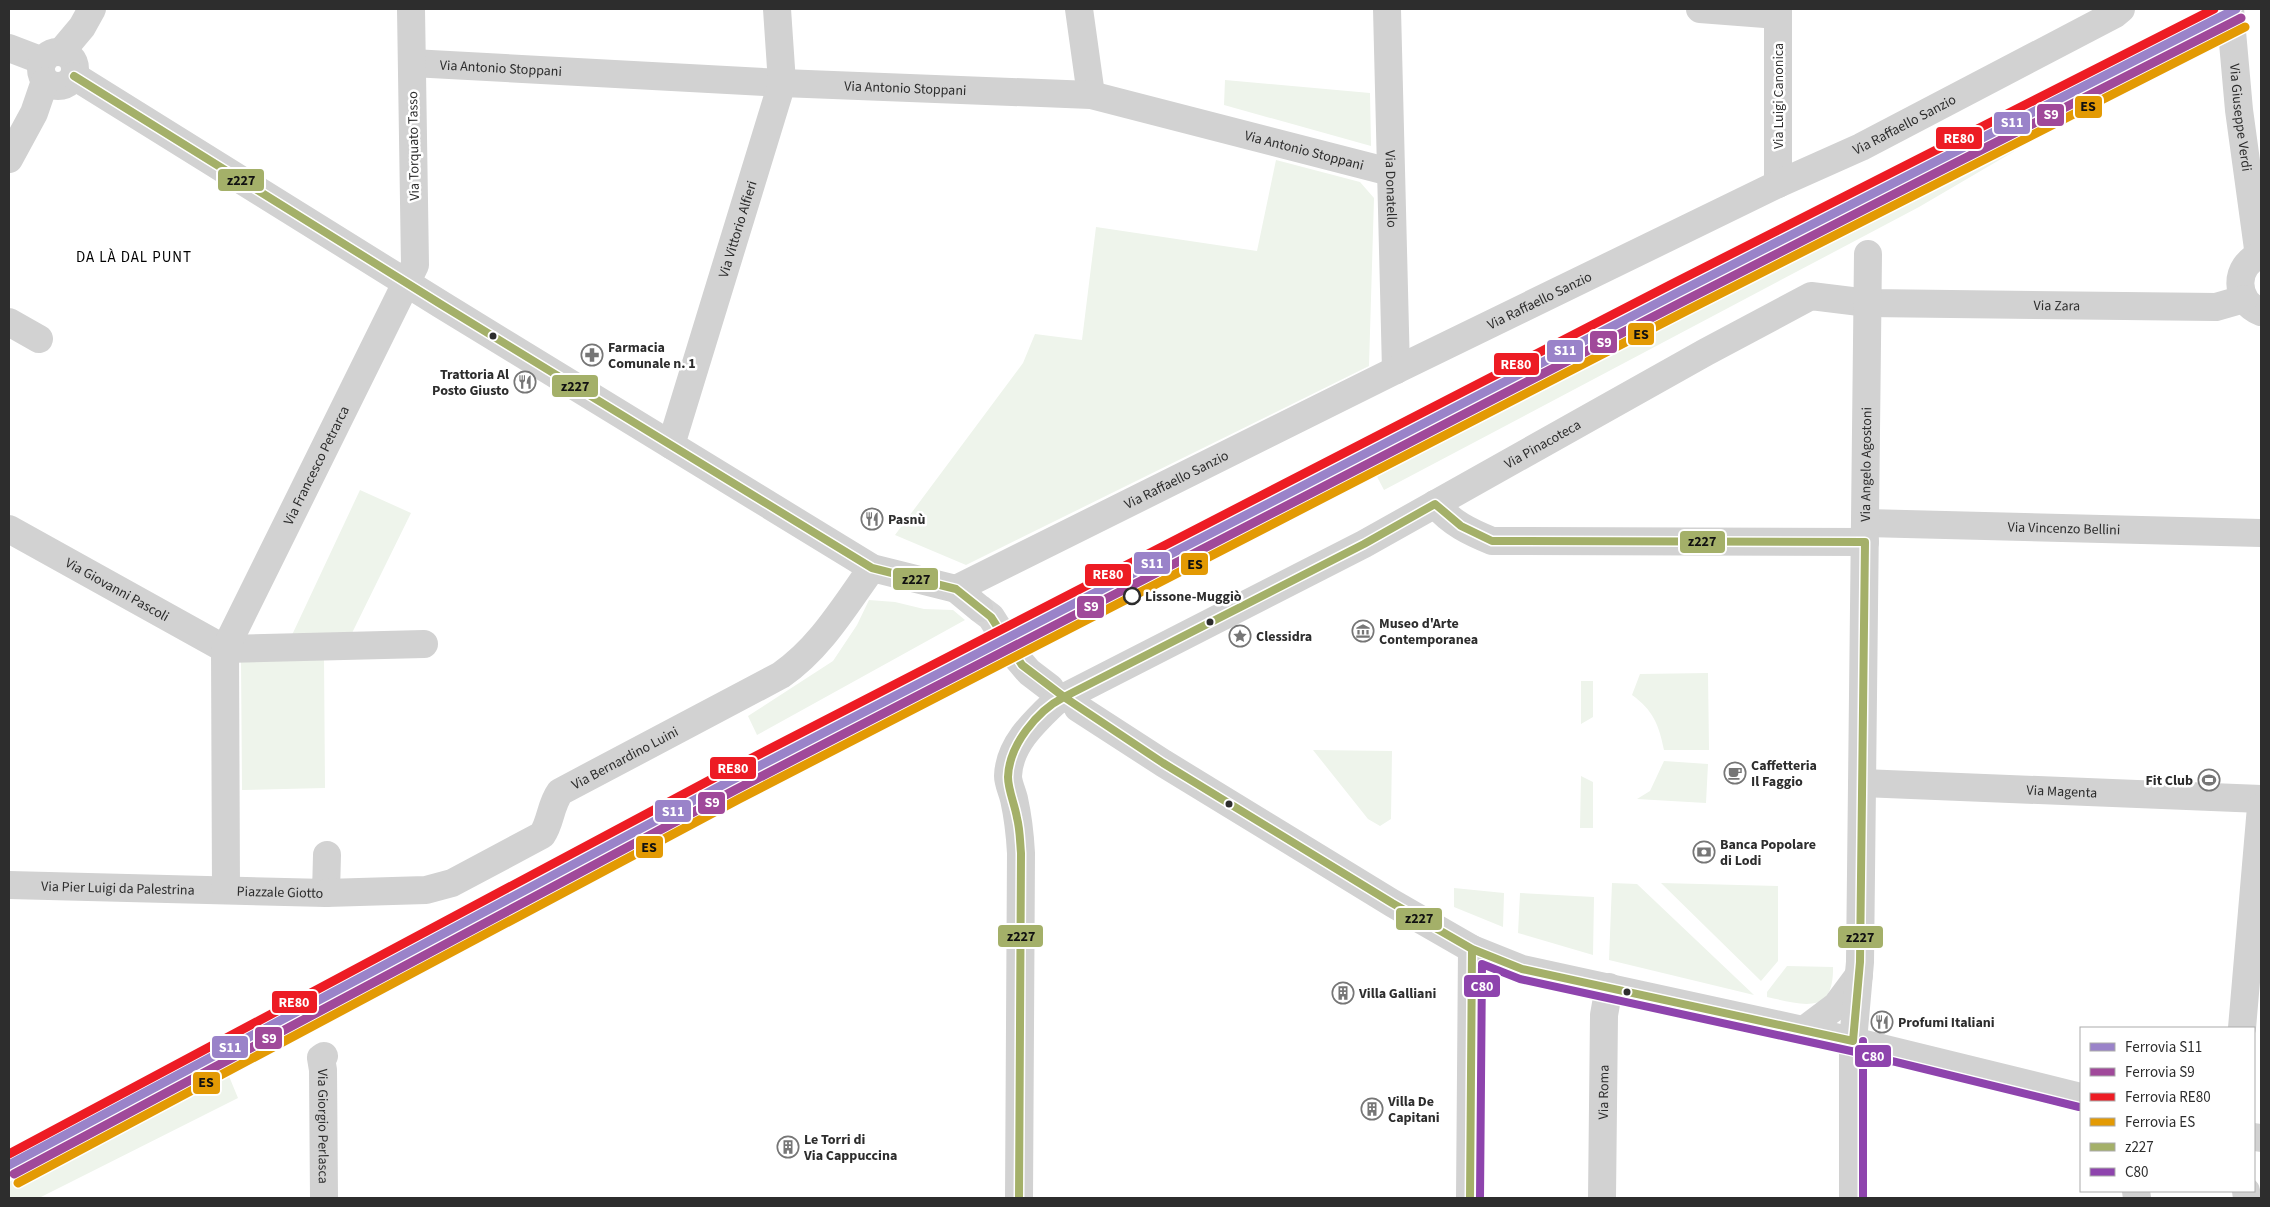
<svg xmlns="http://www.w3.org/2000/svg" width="2270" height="1207" font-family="'Source Sans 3',sans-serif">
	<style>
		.green { fill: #eef4eb }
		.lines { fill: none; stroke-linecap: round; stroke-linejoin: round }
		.minor-tunnel { stroke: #d5d5d5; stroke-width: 28; stroke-dasharray: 28 14; stroke-linecap: butt }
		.minor { stroke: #d2d2d2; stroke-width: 28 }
		.bus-1-casing { stroke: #fff; stroke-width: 11 }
		.bus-2-casing { stroke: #fff; stroke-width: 11 }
		.bus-1 { stroke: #a4b069; stroke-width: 8 }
		.bus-2 { stroke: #8e44ad; stroke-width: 8 }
		.rail-1-casing { stroke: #fff; stroke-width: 12 }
		.rail-2-casing { stroke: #fff; stroke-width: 12 }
		.rail-3-casing { stroke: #fff; stroke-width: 12 }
		.rail-4-casing { stroke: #fff; stroke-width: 12 }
		.rail-1 { stroke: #9a83c9; stroke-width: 9 }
		.rail-2 { stroke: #a0499a; stroke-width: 9 }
		.rail-3 { stroke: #ed1c24; stroke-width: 9 }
		.rail-4 { stroke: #e39a04; stroke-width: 9 }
		.bus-dot { fill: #2d2d2d; stroke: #fff; stroke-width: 2 }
		.stop-dot { fill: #fff; stroke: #2d2d2d; stroke-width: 2.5 }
		.labels { text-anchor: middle; stroke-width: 5; stroke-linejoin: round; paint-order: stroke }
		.street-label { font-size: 14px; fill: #2d2d2d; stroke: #fff }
		.poi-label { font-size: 14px; font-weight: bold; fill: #2d2d2d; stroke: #fff; text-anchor: start }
		.stop-label { font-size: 14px; font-weight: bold; fill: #2d2d2d; stroke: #fff; text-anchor: start }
		.neighbourhood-label { font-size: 15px; letter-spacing: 1px; fill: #000; stroke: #fff }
		.line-badge { stroke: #fff; stroke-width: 2 }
		.badge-label { font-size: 14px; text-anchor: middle; font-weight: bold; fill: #fff }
		.pale-badge-label { font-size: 14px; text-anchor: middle; font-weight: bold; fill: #111 }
	</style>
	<rect width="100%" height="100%" fill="#fff"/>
	<path class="green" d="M1225 80 1370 93 1371 146 1224 105Z
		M2052 120 2013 152 1919 207 1384 490 1374 471Z
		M1276 160 1360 182 1374 198 1369 366 966 565 895 535 1023 363 1035 334 1082 340 1096 227 1257 251Z
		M360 490 411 513 351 635H292Z
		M869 600 895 602 924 609 953 610 965 620 757 735 748 716 833 661 857 625Z
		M324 656 325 788 242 790 241 660Z
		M1708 673 1709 750H1664C1659 725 1653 710 1632 695L1640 674Z
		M1581 681H1593V717L1581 724Z
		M1313 750 1392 751 1391 819 1380 826 1368 819Z
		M1664 761 1708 764 1706 803 1637 799 1650 791Z
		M1581 776 1593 782V828H1580Z
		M1612 883 1637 884 1754 995 1609 960Z
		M1661 883 1778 886V961L1761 981Z
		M1454 888 1504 893 1503 927 1454 907Z
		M1520 893 1594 897 1593 955 1518 933Z
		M1787 966 1833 967C1834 1017 1801 1004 1767 997V992Z
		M226 1069 238 1098 39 1198H9V1182Z"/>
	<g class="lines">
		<path class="minor-tunnel" d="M979 608 991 617 1017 658"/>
		<g class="minor">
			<path d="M1079 9 1091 95"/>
			<path id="s1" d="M1387 9 1396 370"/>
			<path d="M1700 9 1778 15"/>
			<path d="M1778 9V184"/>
			<path id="s2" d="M2230 9 2239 110 2259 256"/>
			<path d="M9 48 43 61"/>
			<circle cx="58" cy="69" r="17"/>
			<path d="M61 52 82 27 92 9"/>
			<path id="s3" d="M412 63 782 83 1091 95 1390 172"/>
			<path d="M74 76 442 305 872 568 956 589 979 608"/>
			<path d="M9 159 34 113 45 81"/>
			<path d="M2261 255C2233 265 2234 302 2261 312"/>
			<path d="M9 322 39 339"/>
			<path id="s4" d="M671 445 782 83 777 9"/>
			<path d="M1435 504C1451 523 1470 532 1492 541L1865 542"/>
			<path id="s5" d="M1866 523 2261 533"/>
			<path id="s6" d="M9 529 225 649 424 644"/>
			<path id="s7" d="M956 589 1396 370 1778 184 1861 147 2115 14 2121 9"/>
			<path d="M1017 658 1029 672 1050 688"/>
			<path d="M1078 708 1163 763 1392 903 1472 949 1522 969 1853 1041 2081 1097"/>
			<path id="s8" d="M1862 783 2261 799"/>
			<path id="s9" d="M9 885 326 893 327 855"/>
			<path id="s10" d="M226 890 225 649 415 265 411 9"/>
			<path id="s11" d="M326 893 426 890 452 883 542 835C551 822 550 806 560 792L781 675C820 648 844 607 872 568"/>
			<path d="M2242 1028 2261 807"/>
			<path d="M1804 1030 1836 1006 1859 975"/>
			<path id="s12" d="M324 1056 321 1058 323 1070 324 1198"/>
			<path d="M2254 1137 2261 1138"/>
			<path d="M2136 1191 2137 1198"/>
			<path d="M2246 1191 2247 1198"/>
			<path id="s13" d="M1019 1198 1021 853C1020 835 1018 817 1014 799 1012 791 1008 783 1008 776 1009 745 1034 722 1055 702L1364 544 1706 352 1811 296 1868 303 2216 307 2244 299"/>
			<path d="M1470 1198 1472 949"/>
			<path id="s14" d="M1602 1198 1604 1015 1609 987"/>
			<path id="s15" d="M1853 1198V1041L1860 962 1868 254"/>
		</g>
		<g class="bus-1-casing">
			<path id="bus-1" d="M74 76 442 305 872 568 956 589 991 617 1022 665 1064 697
				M1435 504 1461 526 1492 541 1865 542 1860 962 1853 1041 1522 969 1472 949 1392 903 1163 763 1064 697 1364 544Z
				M1019 1198 1021 853C1020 842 1020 829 1017 818 1015 805 1008 790 1008 777 1009 745 1037 711 1064 697
				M1470 1198 1472 949"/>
		</g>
		<g class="bus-2-casing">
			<path id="bus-2" d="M1863 1041V1198
				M1480 1198 1482 964 1520 979 1851 1051 2079 1107"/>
		</g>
		<use href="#bus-1" class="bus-1"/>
		<use href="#bus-2" class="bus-2"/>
		<g class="rail-1-casing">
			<path id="rail-1" d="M9 1165 730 781 1677 293 2236 9"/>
		</g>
		<g class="rail-2-casing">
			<path id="rail-2" d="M14 1174 735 790 1682 302 2241 18"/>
		</g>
		<g class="rail-3-casing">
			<path id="rail-3" d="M9 1154 725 772 1672 284 2214 9"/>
		</g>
		<g class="rail-4-casing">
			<path id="rail-4" d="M18 1183 739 799 1686 311 2245 27"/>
		</g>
		<use href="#rail-1" class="rail-1"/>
		<use href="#rail-2" class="rail-2"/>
		<use href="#rail-3" class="rail-3"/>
		<use href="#rail-4" class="rail-4"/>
	</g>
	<defs>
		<g id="pharmacy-ring" transform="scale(1.125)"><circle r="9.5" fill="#fff" stroke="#767676" stroke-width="1.5"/><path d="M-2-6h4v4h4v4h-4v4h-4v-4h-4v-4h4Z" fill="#767676"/></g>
		<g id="restaurant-ring" transform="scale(1.125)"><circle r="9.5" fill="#fff" stroke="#767676" stroke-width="1.5"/><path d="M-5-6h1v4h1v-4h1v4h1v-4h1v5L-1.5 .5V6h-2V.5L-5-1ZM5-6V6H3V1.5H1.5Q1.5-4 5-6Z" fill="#767676"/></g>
		<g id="museum-ring" transform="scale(1.125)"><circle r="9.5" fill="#fff" stroke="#767676" stroke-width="1.5"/><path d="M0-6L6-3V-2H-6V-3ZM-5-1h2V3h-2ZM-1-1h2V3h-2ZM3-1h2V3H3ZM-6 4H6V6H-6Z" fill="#767676"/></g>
		<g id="sight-ring" transform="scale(1.125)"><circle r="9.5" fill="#fff" stroke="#767676" stroke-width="1.5"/><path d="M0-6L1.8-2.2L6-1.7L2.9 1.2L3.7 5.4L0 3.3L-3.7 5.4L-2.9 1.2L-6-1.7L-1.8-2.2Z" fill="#767676"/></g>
		<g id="cafe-ring" transform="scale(1.125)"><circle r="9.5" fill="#fff" stroke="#767676" stroke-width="1.5"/><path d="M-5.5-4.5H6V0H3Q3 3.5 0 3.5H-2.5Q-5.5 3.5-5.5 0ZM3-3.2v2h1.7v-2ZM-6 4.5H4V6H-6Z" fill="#767676"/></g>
		<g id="stadium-ring" transform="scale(1.125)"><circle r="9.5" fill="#fff" stroke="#767676" stroke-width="1.5"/><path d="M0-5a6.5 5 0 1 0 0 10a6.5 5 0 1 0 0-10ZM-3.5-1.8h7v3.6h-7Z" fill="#767676"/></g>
		<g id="bank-ring" transform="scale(1.125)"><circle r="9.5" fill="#fff" stroke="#767676" stroke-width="1.5"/><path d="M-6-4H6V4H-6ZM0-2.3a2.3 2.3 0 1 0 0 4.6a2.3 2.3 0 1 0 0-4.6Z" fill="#767676"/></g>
		<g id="building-ring" transform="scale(1.125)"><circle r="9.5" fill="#fff" stroke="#767676" stroke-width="1.5"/><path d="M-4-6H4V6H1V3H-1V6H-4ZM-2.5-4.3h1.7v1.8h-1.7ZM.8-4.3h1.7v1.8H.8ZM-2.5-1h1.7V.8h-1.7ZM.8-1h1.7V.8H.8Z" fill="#767676"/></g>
	</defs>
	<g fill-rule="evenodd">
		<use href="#pharmacy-ring" x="592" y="355"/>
		<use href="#restaurant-ring" x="525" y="382"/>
		<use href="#restaurant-ring" x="872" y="519"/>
		<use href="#museum-ring" x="1363" y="631"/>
		<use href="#sight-ring" x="1240" y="636"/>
		<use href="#cafe-ring" x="1735" y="773"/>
		<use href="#stadium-ring" x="2209" y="780"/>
		<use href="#bank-ring" x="1704" y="852"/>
		<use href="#building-ring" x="1343" y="993"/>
		<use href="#restaurant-ring" x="1882" y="1022"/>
		<use href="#building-ring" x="1372" y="1109"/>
		<use href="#building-ring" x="788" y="1147"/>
	</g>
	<g class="bus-dot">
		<circle cx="493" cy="336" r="4.5"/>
		<circle cx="1210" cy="622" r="4.5"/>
		<circle cx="1229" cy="804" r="4.5"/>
		<circle cx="1627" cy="992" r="4.5"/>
	</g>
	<circle class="stop-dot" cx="1132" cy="596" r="8"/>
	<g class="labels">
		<g class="street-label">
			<text dy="5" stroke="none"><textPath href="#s3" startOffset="89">Via Antonio Stoppani</textPath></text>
			<text dy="5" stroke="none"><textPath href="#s3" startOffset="494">Via Antonio Stoppani</textPath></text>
			<text transform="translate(1778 96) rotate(-90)" y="5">Via Luigi Canonica</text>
			<text dy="5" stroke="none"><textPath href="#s2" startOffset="109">Via Giuseppe Verdi</textPath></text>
			<text dy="5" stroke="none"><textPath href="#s7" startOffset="1056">Via Raffaello Sanzio</textPath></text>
			<text transform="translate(413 146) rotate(-91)" y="5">Via Torquato Tasso</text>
			<text dy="5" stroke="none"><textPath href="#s3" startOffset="900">Via Antonio Stoppani</textPath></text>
			<text dy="5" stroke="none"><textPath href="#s1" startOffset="180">Via Donatello</textPath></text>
			<text dy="5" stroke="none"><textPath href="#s4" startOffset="226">Via Vittorio Alfieri</textPath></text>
			<text dy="5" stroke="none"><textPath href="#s7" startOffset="651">Via Raffaello Sanzio</textPath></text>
			<text dy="5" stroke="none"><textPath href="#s13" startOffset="1618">Via Zara</textPath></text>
			<text dy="5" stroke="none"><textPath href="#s13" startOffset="1065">Via Pinacoteca</textPath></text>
			<text dy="5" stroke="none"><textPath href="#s10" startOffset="446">Via Francesco Petrarca</textPath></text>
			<text dy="5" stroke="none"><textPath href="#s15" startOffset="734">Via Angelo Agostoni</textPath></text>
			<text dy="5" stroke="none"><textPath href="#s7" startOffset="246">Via Raffaello Sanzio</textPath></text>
			<text dy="5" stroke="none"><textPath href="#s5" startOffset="198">Via Vincenzo Bellini</textPath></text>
			<text dy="5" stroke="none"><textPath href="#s6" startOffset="124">Via Giovanni Pascoli</textPath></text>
			<text dy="5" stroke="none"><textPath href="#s11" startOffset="349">Via Bernardino Luini</textPath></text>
			<text dy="5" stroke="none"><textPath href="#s8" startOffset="200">Via Magenta</textPath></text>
			<text dy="5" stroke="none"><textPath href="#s9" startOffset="109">Via Pier Luigi da Palestrina</textPath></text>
			<text dy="5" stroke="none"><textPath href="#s9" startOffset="271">Piazzale Giotto</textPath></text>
			<text dy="5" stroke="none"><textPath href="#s14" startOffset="106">Via Roma</textPath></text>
			<text dy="5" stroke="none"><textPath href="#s12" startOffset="72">Via Giorgio Perlasca</textPath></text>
		</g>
		<g class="poi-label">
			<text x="608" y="352">Farmacia<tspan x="608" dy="16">Comunale n. 1</tspan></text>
			<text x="509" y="379" text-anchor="end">Trattoria Al<tspan x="509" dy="16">Posto Giusto</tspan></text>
			<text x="888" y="524">Pasnù</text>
			<text x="1379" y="628">Museo d'Arte<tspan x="1379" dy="16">Contemporanea</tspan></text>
			<text x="1256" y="641">Clessidra</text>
			<text x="1751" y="770">Caffetteria<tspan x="1751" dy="16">Il Faggio</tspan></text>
			<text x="2193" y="785" text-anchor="end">Fit Club</text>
			<text x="1720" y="849">Banca Popolare<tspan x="1720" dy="16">di Lodi</tspan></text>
			<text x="1359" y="998">Villa Galliani</text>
			<text x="1898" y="1027">Profumi Italiani</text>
			<text x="1388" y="1106">Villa De<tspan x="1388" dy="16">Capitani</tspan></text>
			<text x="804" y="1144">Le Torri di<tspan x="804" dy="16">Via Cappuccina</tspan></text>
		</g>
		<g class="stop-label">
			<text x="1145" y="601">Lissone-Muggiò</text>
		</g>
		<g class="neighbourhood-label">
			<text x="134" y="262">DA LÀ DAL PUNT</text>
		</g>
	</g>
	<g class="line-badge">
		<rect x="2074" y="95" width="29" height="24" rx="5" fill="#e39a04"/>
		<rect x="2036" y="103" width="29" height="24" rx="5" fill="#a0499a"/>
		<rect x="1993" y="111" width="38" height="24" rx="5" fill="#9a83c9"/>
		<rect x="1935" y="126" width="48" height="24" rx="5" fill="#ed1c24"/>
		<rect x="217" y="168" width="48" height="24" rx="5" fill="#a4b069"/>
		<rect x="1627" y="322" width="28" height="24" rx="5" fill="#e39a04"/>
		<rect x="1589" y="330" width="29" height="24" rx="5" fill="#a0499a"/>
		<rect x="1546" y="339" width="38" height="24" rx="5" fill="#9a83c9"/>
		<rect x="1493" y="352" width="47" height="24" rx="5" fill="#ed1c24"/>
		<rect x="551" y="374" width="48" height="24" rx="5" fill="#a4b069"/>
		<rect x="1679" y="530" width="47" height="24" rx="5" fill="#a4b069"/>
		<rect x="1133" y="551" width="38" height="24" rx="5" fill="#9a83c9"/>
		<rect x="1180" y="552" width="29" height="24" rx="5" fill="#e39a04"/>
		<rect x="1084" y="563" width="48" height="24" rx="5" fill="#ed1c24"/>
		<rect x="892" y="567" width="47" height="24" rx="5" fill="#a4b069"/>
		<rect x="1076" y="595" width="29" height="24" rx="5" fill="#a0499a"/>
		<rect x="709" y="756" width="48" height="24" rx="5" fill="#ed1c24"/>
		<rect x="697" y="791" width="29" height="24" rx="5" fill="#a0499a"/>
		<rect x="654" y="799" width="38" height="24" rx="5" fill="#9a83c9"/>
		<rect x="635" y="835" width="29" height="24" rx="5" fill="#e39a04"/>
		<rect x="1395" y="907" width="48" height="24" rx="5" fill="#a4b069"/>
		<rect x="997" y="924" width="47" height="24" rx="5" fill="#a4b069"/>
		<rect x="1837" y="925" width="47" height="24" rx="5" fill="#a4b069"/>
		<rect x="1463" y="974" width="38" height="24" rx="5" fill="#8e44ad"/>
		<rect x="271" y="990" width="47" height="24" rx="5" fill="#ed1c24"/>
		<rect x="254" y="1026" width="29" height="24" rx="5" fill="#a0499a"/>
		<rect x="211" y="1035" width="38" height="24" rx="5" fill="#9a83c9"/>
		<rect x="1854" y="1044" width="38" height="24" rx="5" fill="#8e44ad"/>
		<rect x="192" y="1071" width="29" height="24" rx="5" fill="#e39a04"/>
	</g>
	<g class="badge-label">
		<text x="2051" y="119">S9</text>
		<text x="2012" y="127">S11</text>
		<text x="1959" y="143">RE80</text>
		<text x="1604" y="347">S9</text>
		<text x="1565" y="355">S11</text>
		<text x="1516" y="369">RE80</text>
		<text x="1152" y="568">S11</text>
		<text x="1108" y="579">RE80</text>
		<text x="1091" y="611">S9</text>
		<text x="733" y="773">RE80</text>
		<text x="712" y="807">S9</text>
		<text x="673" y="816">S11</text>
		<text x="1482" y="991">C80</text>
		<text x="294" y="1007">RE80</text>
		<text x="269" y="1043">S9</text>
		<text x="230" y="1052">S11</text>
		<text x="1873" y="1061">C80</text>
	</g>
	<g class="pale-badge-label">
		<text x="2088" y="111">ES</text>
		<text x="241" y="185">z227</text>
		<text x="1641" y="339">ES</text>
		<text x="575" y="391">z227</text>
		<text x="1702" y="546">z227</text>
		<text x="1195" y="569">ES</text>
		<text x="916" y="584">z227</text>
		<text x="649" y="852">ES</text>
		<text x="1419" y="923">z227</text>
		<text x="1021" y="941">z227</text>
		<text x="1860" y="942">z227</text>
		<text x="206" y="1087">ES</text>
	</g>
	<rect width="2270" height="1207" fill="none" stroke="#2d2d2d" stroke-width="20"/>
	<rect x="2080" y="1027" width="175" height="165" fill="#ffffff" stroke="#ababab"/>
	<rect x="2090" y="1043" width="25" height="8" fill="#9a83c9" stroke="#ababab"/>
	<text x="2125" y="1052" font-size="15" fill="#2d2d2d">Ferrovia S11</text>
	<rect x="2090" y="1068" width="25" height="8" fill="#a0499a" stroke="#ababab"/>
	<text x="2125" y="1077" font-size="15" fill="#2d2d2d">Ferrovia S9</text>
	<rect x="2090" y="1093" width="25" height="8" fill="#ed1c24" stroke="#ababab"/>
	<text x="2125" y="1102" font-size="15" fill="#2d2d2d">Ferrovia RE80</text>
	<rect x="2090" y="1118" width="25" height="8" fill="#e39a04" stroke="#ababab"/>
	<text x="2125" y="1127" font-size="15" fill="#2d2d2d">Ferrovia ES</text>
	<rect x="2090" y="1143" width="25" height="8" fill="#a4b069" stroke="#ababab"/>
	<text x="2125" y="1152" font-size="15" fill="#2d2d2d">z227</text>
	<rect x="2090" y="1168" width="25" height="8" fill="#8e44ad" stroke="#ababab"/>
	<text x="2125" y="1177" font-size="15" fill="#2d2d2d">C80</text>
</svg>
